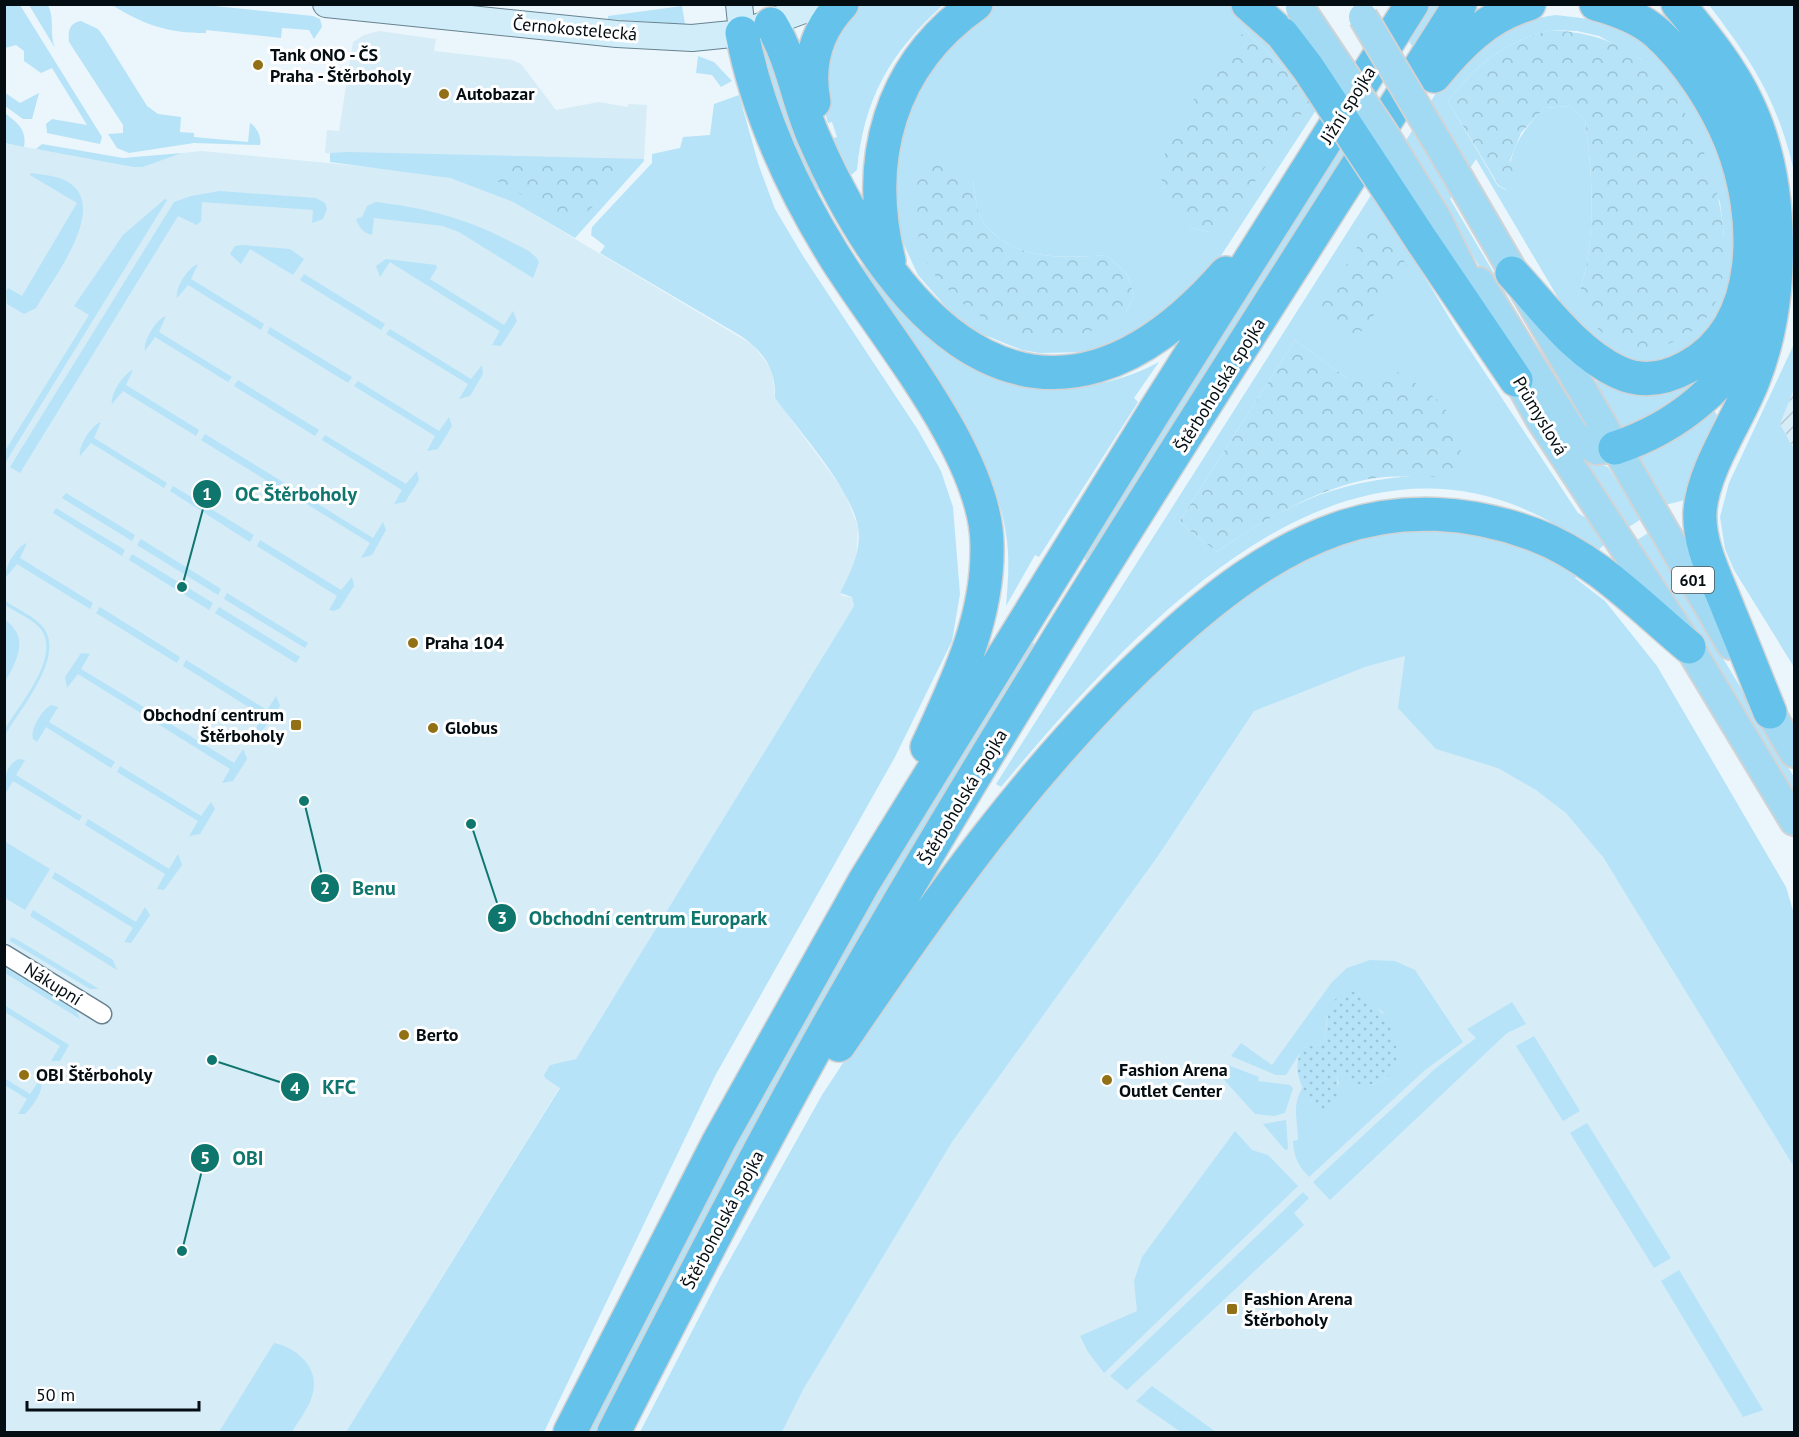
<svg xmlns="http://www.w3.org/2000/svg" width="1799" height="1437" font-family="'PT Sans',sans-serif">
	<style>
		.built { fill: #d6ecf7 }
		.industrial { fill: url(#industrial-furrows) }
		.grass { fill: #b6e3f8; fill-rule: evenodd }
		.forest { fill: url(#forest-crowns) }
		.park { fill: url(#park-dots) }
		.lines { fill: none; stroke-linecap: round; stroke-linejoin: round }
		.street-casing { stroke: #678290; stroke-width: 21 }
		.secondary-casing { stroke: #678290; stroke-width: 28 }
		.primary-casing { stroke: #d2d3d4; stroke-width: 32 }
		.highway-casing { stroke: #d2d3d4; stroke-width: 36 }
		.street { stroke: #fff; stroke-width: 18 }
		.secondary { stroke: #d0edf9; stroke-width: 26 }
		.primary { stroke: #a2daf3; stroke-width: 28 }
		.highway { stroke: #64c2eb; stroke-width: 33 }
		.primary-bridge-casing { stroke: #d2d3d4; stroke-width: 32; stroke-linecap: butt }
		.highway-bridge-casing { stroke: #d2d3d4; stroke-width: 36; stroke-linecap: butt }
		.primary-bridge { stroke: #a2daf3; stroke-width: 28 }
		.highway-bridge { stroke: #64c2eb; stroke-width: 33 }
		.poi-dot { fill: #917016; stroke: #fff; stroke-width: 2 }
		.labels { text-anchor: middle; stroke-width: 6; stroke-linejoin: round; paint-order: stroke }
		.shield { fill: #fff; stroke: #4f5659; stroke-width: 1.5 }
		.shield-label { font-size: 16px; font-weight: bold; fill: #040d12 }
		.street-label { font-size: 18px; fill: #040d12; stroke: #fff }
		.poi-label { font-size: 18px; font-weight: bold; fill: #040d12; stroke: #fff; text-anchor: start }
		.leader { fill: none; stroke: #0f766e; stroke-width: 2 }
		.callout-dot { fill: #0f766e; stroke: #fff; stroke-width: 2 }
		.mark-label { font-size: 18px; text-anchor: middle; font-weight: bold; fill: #fff }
		.callout-label { font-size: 20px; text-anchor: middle; font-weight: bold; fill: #0f766e; stroke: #fff; stroke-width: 6; stroke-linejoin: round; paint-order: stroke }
	</style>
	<defs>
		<pattern id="industrial-furrows" width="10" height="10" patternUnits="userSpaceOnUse" patternTransform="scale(1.5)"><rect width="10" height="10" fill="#d6ecf7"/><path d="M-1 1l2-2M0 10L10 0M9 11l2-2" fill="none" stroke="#b6c9d3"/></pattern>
		<pattern id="forest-crowns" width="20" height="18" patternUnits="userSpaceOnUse" patternTransform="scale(1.5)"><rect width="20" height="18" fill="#b6e3f8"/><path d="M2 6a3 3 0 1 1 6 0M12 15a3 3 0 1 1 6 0" fill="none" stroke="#9bc2d4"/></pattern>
		<pattern id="park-dots" width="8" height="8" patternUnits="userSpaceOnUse" patternTransform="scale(1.5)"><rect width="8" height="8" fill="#b6e3f8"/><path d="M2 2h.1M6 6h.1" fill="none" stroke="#9bc2d4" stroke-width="1.8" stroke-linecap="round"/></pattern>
	</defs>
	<rect width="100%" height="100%" fill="#eaf6fc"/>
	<path class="built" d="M379 31 436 39 434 51 512 60 521 64 556 110 599 102 628 107V104L647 105 644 159 593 161 325 153 327 130 339 131 353 42 364 35Z
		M4 143 133 167H143L182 153 202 151 411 171 450 178 513 202 753 345 772 370 775 398 844 491 858 527 856 562 840 593 842 596 852 597 854 606 576 1060 550 1065 545 1078 560 1087 346 1432H5Z
		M1465 639 1644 922 1794 1167V1432H782L803 1390 952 1142 1158 856 1254 710 1365 667Z"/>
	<path class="industrial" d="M1794 389V449L1780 424Z"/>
	<path class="grass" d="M5 4 20 5 102 137 100 144 47 133 46 124 52 119 87 125 52 68 41 73 24 61V51L16 45 5 48Z
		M29 5H48C55 19 49 33 55 48Z
		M112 5H205L313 16 320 19 322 27 314 39 309 30 282 28 281 38 206 30V33C168 33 144 25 112 5Z
		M859 5H943C890 53 864 98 857 170L851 175 833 138 837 137 832 122 828 123 820 93 835 33Z
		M996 5H1230L1247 15 1318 107 1209 274 1158 323 1087 352 1040 353 1022 350 977 332 953 315 918 275 897 230 894 152 928 66 965 27ZM1245 30 1281 65 1310 101 1209 232 1192 228 1163 187ZM973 180C975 195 977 217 988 228 1018 261 1066 258 1106 255L1127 274 1134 295 1126 312 920 252Z
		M1428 5H1444L1415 51 1407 38Z
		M1709 5H1794V171C1777 99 1753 63 1709 5Z
		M682 6 685 24 608 19V16Z
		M1556 15 1597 20 1620 28 1648 45 1670 65 1714 138 1739 224 1725 313 1679 356 1647 364 1613 356 1573 323 1476 159 1450 199 1578 416 1568 413 1444 208 1412 256 1456 329 1578 513 1591 521 1606 543 1596 552C1363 371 1143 618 1001 787L996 784 1438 90C1472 51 1503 21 1556 15ZM1550 30 1577 31 1599 36 1641 59 1720 202 1724 236 1723 269 1710 312 1578 297C1597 241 1593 178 1585 120L1570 106 1544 108C1516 138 1511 149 1506 190L1498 186 1448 101C1478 63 1503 43 1550 30ZM1295 340 1348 379 1412 476C1333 482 1282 506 1217 552L1179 522Z
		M81 21 98 29 104 37 147 106 158 114 181 117 180 132 194 133V137L248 142 250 123C257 127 262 138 260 145L194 143 129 153 117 148 108 134 123 133V125L69 42C68 31 69 23 81 21Z
		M765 41 824 188 815 192C802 165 753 65 765 41Z
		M698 56 714 62 732 81 721 87 712 75 696 73Z
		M4 92 20 103 39 93 32 119H23L5 106Z
		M739 95 759 166 775 209 803 256 918 430 941 471 953 507 960 594 952 641 895 757 715 1076 544 1432H346L560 1088 545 1078 544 1075 550 1065 576 1059 854 606 852 597 840 593C850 573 862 551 858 527 851 488 799 431 775 398 776 369 764 352 741 336L600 253 605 246 591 235 592 227 652 163V154L680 148 683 137 710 135 714 104Z
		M5 113C18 124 27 129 24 147L5 143Z
		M42 144 123 158 182 153 143 167H133L36 149Z
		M1341 145 1347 157 1091 560H1085L1084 551Z
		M347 152 644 159V161L575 238 513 202 450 178 330 162V153Z
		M31 173C44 175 61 176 71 184 107 210 52 280 36 308L24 314 7 304 6 291 8 288 22 296 77 203 30 175Z
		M220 191 316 198 325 203 327 209 323 219 312 223 313 210 202 202 201 221 197 225 178 216 20 473 10 467 174 202 191 196Z
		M165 199 167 200 5 463V451L89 315 74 306 123 235Z
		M376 202C426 208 469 219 513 243 523 248 534 252 539 262L533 278 459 232 443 226 374 218 372 235C363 233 359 227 356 219L362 217 367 206Z
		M242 245 290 249 304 259 293 275 250 249 241 264 230 254 235 246Z
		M852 256C884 282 905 318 937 345 999 397 1089 400 1159 362L1134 398 1138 402 1039 557 1035 555 1006 606C1008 582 1010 558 1006 534 992 438 906 334 852 256Z
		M386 259 436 265 437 268 430 279 504 325 513 311 517 321 501 346 492 345 500 331 390 262 380 277 376 266Z
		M198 264 191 279 264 324 261 330 188 285 177 298C175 288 188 267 198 264Z
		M304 274 385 324 381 330 300 280Z
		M166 316 159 332 232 377 228 382 155 337 145 351C143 341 156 319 166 316Z
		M270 327 352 377 348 383 267 333Z
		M390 329 471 379 482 365 483 374 470 396 459 399 468 384 386 334Z
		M1794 344V389L1780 424 1794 449V667L1734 570 1725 549 1720 517 1729 483Z
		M133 370 126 385 199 430 196 436 123 391 112 404C110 394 124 373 133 370Z
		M238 380 319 430 315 436 234 386Z
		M358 381 439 431 449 417 452 426 438 449 427 451 435 436 354 386Z
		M1596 381H1695L1697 385 1674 402 1623 431 1595 385Z
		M1713 409 1717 415 1696 460 1685 500 1665 505 1639 457Z
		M101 422 94 438 167 483 164 488 91 443 80 456C78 447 91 425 101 422Z
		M205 434 286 484 282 490 201 440Z
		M325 435 406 484 417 471 419 480 405 502 394 504 402 490 322 440Z
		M1587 460 1608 467 1641 519 1626 529 1584 464Z
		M173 486 254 535 250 542 170 491Z
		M292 488 373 538 383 522 386 530 372 555 361 558 370 543 289 493Z
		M66 493 135 535 132 541 62 498Z
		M56 508 125 550 122 556 53 513Z
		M1378 528 1481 530 1583 569 1575 578 1605 601 1657 666 1786 887 1794 914V1167L1603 857 1566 813 1536 790 1498 768 1436 749 1398 708 1405 656 1365 667 1254 711 1158 856 952 1142 803 1390 782 1432H640L719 1279 822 1095 934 924 1123 697 1266 575Z
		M1648 533 1794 777V797L1634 542Z
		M141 539 221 589 218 595 137 545Z
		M260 540 341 590 352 577 354 586 340 608 334 611 329 610 337 596 257 546Z
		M27 543 20 558 93 603 90 609 17 564 6 577C4 567 17 546 27 543Z
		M132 554 213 603 209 610 129 560Z
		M227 593 308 643 305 648 224 599Z
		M5 601C17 609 34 616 43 627 66 656 20 709 5 735V729C19 705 64 654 39 627 30 618 16 612 5 605Z
		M100 607 180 657 177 663 96 613Z
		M219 607 300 657 296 663 215 613Z
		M5 620C30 637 17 661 5 682Z
		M1031 642 1036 645 598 1432H586L715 1180 874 893Z
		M81 653 90 654 81 669 147 709 144 715 78 674 67 688 65 677Z
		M186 660 267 710 276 696 280 706 262 731 255 730 263 716 183 666Z
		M51 705 58 707 49 722 115 762 111 768 46 727 37 742 33 739C30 729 42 710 51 705Z
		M153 713 234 763 243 749 247 759 233 781 222 783 230 769 150 719Z
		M19 759 25 760 16 775 82 816 79 821 13 781 5 794C4 780 5 765 19 759Z
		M120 766 201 816 211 802 215 809 200 834 189 836 198 821 117 772Z
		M88 819 169 869 178 854 182 865 164 890 157 889 165 874 85 825Z
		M4 841 50 869 25 910 5 898Z
		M55 872 136 922 145 907 150 915 131 943 124 942 133 928 52 878Z
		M33 910 113 960 117 970 30 916Z
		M11 937 16 939 99 989H90L10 941Z
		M1370 960 1395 961 1415 970 1463 1042 1425 1070 1309 1177C1298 1165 1294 1158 1293 1141L1298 1140C1298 1120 1291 1106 1303 1087L1312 1102 1339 1084 1337 1075 1340 1073C1363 1080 1361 1094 1389 1077L1383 1012 1359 993 1327 1017 1325 1039 1320 1044 1303 1048 1286 1075H1276L1231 1056 1241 1043 1272 1065 1332 982 1347 968Z
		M4 967 76 1010 80 1019 5 973Z
		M1512 1002 1526 1024 1507 1033 1330 1200 1313 1182 1436 1068 1476 1038 1467 1029Z
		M4 1005 69 1045 60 1061H51L60 1046 5 1012Z
		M1534 1036 1580 1111 1563 1121 1516 1046Z
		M1225 1064 1259 1077 1258 1081 1290 1085 1293 1088 1285 1113 1274 1116 1255 1114 1217 1072 1219 1067Z
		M4 1078 30 1094 40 1079C46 1089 32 1107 25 1114H18L27 1099 5 1085Z
		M1286 1120 1288 1149 1285 1150 1263 1124Z
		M1587 1123 1671 1258 1654 1268 1570 1133Z
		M1235 1131 1252 1150 1268 1155 1298 1186 1104 1373 1088 1352 1080 1336 1137 1311 1134 1281 1142 1257Z
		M1303 1192 1309 1198 1294 1213 1304 1225 1127 1390 1110 1376Z
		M1679 1270 1763 1410 1743 1417 1661 1281Z
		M274 1343C298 1348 321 1369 312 1396 309 1408 298 1421 292 1432H219Z
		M1152 1386 1216 1432H1181L1136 1401Z"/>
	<path class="forest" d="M1245 30 1281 65 1310 101 1227 223 1209 232 1192 228C1183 216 1168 200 1163 186 1149 145 1221 64 1245 30Z
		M1550 30C1583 32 1611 38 1639 58 1699 100 1751 246 1710 313 1703 323 1693 331 1683 337 1639 362 1595 343 1578 297 1597 241 1593 177 1585 120L1570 106 1544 108 1521 133 1510 160 1515 180 1507 190 1499 186 1448 101C1478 63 1503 43 1550 30Z
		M510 160 610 163 617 171C615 183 590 212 579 218 574 220 570 220 564 219L495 180 494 169 498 164Z
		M937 160 973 180C975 195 977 217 988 228 1018 261 1065 258 1106 255L1127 274 1134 295 1126 312 1077 339H1038L995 326 960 302 933 273 920 252 913 174 922 163Z
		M1376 216 1409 269 1358 336 1318 311Z
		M1295 340 1348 379 1401 372 1444 405 1466 465 1456 478C1428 477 1398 474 1369 479 1314 490 1263 520 1217 552L1179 522Z"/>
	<path class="park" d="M1354 992C1389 1000 1419 1074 1374 1084 1370 1085 1364 1086 1360 1085 1352 1082 1348 1075 1340 1073L1337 1075 1338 1099 1331 1108 1324 1110C1303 1101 1289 1066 1303 1048L1320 1044 1325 1039C1329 1015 1324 996 1354 992Z"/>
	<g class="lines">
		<g class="street-casing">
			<path id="street" d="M4 954 102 1014"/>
		</g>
		<g class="secondary-casing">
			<path id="secondary" d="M326 4 617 34 692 38 742 33 820 4
				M739 4 742 33"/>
		</g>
		<g class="primary-casing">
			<path id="primary" d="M1461 182 1731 645
				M1437 219 1481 308
				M1479 282 1575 436 1596 450 1615 448
				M1507 360 1540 419 1689 647 1794 821
				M1759 693 1794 753"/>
		</g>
		<g class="highway-casing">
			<path id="highway" d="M1248 4 1282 34
				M1678 4C1704 35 1731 68 1748 105 1785 184 1785 300 1753 381 1738 420 1703 469 1700 511 1698 546 1717 579 1729 611 1743 644 1756 678 1770 712
				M771 24C793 60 797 100 814 138 899 333 1046 478 1226 273
				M742 33C757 111 791 186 833 254 881 332 986 453 987 544 989 617 957 682 927 747
				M1434 76C1461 43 1488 16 1529 4
				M814 102C807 65 815 32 842 4
				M1422 241 1516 380
				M889 261C864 160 889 65 976 4
				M1512 273C1543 306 1575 352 1618 372 1641 383 1665 379 1687 367 1765 325 1759 212 1731 142 1715 103 1688 61 1657 33 1640 18 1618 10 1596 4
				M1615 448C1676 428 1731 385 1755 325
				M839 1045C936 902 1036 759 1164 643 1214 597 1271 552 1337 529 1402 506 1471 511 1535 535 1594 557 1641 607 1689 647
				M570 1432 719 1141 864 882 1156 409 1412 4
				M614 1432C697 1269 781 1105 873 947 1059 627 1262 317 1460 4"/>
		</g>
		<use href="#street" class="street"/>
		<use href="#secondary" class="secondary"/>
		<use href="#primary" class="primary"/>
		<use href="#highway" class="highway"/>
		<g class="primary-bridge-casing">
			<path id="primary-bridge" d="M1300 8 1383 132 1437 219
				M1363 17 1461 182"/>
		</g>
		<g class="highway-bridge-casing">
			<path id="highway-bridge" d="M1282 34 1308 68 1422 241"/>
		</g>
		<use href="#primary-bridge" class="primary-bridge"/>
		<use href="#highway-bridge" class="highway-bridge"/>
	</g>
	<g class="poi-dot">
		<circle cx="258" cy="65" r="6"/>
		<circle cx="444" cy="94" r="6"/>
		<circle cx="413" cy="643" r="6"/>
		<rect x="290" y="719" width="12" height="12" rx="3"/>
		<circle cx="433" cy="728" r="6"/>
		<circle cx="404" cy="1035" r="6"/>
		<circle cx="24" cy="1075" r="6"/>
		<circle cx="1107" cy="1080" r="6"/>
		<rect x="1226" y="1303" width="12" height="12" rx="3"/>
	</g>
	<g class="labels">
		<rect class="shield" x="1672" y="567" width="42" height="26" rx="4.5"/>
		<g class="shield-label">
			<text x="1693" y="586">601</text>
		</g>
		<g class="street-label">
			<text transform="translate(575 29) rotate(5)" y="6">Černokostelecká</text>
			<text transform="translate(1348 105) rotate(-58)" y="6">Jižní spojka</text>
			<text transform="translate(1220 385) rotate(-58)" y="6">Štěrboholská spojka</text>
			<text transform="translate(1540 416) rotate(59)" y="6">Průmyslová</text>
			<text transform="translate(963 797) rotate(-59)" y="6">Štěrboholská spojka</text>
			<text transform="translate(53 984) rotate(32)" y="6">Nákupní</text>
			<text transform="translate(723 1220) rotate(-62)" y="6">Štěrboholská spojka</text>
		</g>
		<g class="poi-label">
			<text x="270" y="61">Tank ONO - ČS<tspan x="270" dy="21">Praha - Štěrboholy</tspan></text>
			<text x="456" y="100">Autobazar</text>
			<text x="425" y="649">Praha 104</text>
			<text x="284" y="721" text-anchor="end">Obchodní centrum<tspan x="284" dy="21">Štěrboholy</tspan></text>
			<text x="445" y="734">Globus</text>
			<text x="416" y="1041">Berto</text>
			<text x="1119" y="1076">Fashion Arena<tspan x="1119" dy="21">Outlet Center</tspan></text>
			<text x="36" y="1081">OBI Štěrboholy</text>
			<text x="1244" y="1305">Fashion Arena<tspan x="1244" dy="21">Štěrboholy</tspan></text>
		</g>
	</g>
	<path class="leader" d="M182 587L207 494M304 801L325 888M471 824L502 918M212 1060L295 1087M182 1251L205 1158"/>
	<g class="callout-dot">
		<circle cx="182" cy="587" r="6"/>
		<circle cx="304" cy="801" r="6"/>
		<circle cx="471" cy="824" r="6"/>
		<circle cx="212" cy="1060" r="6"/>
		<circle cx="182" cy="1251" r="6"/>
		<circle cx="207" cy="494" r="15"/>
		<circle cx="325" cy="888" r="15"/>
		<circle cx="502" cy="918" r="15"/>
		<circle cx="295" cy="1087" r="15"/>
		<circle cx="205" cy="1158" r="15"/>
	</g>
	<g class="mark-label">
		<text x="207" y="500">1</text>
		<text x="325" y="894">2</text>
		<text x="502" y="924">3</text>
		<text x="295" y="1094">4</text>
		<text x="205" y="1164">5</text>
	</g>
	<g class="callout-label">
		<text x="296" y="501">OC Štěrboholy</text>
		<text x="374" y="895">Benu</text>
		<text x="648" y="925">Obchodní centrum Europark</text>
		<text x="339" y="1094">KFC</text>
		<text x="248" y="1165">OBI</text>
	</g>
	<rect width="1799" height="1437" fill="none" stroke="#040d12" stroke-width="12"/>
	<path d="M27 1401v9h172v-9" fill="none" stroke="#040d12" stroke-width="3"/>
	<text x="36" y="1401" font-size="18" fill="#040d12" stroke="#ffffff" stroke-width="4.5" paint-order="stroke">50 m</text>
</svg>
